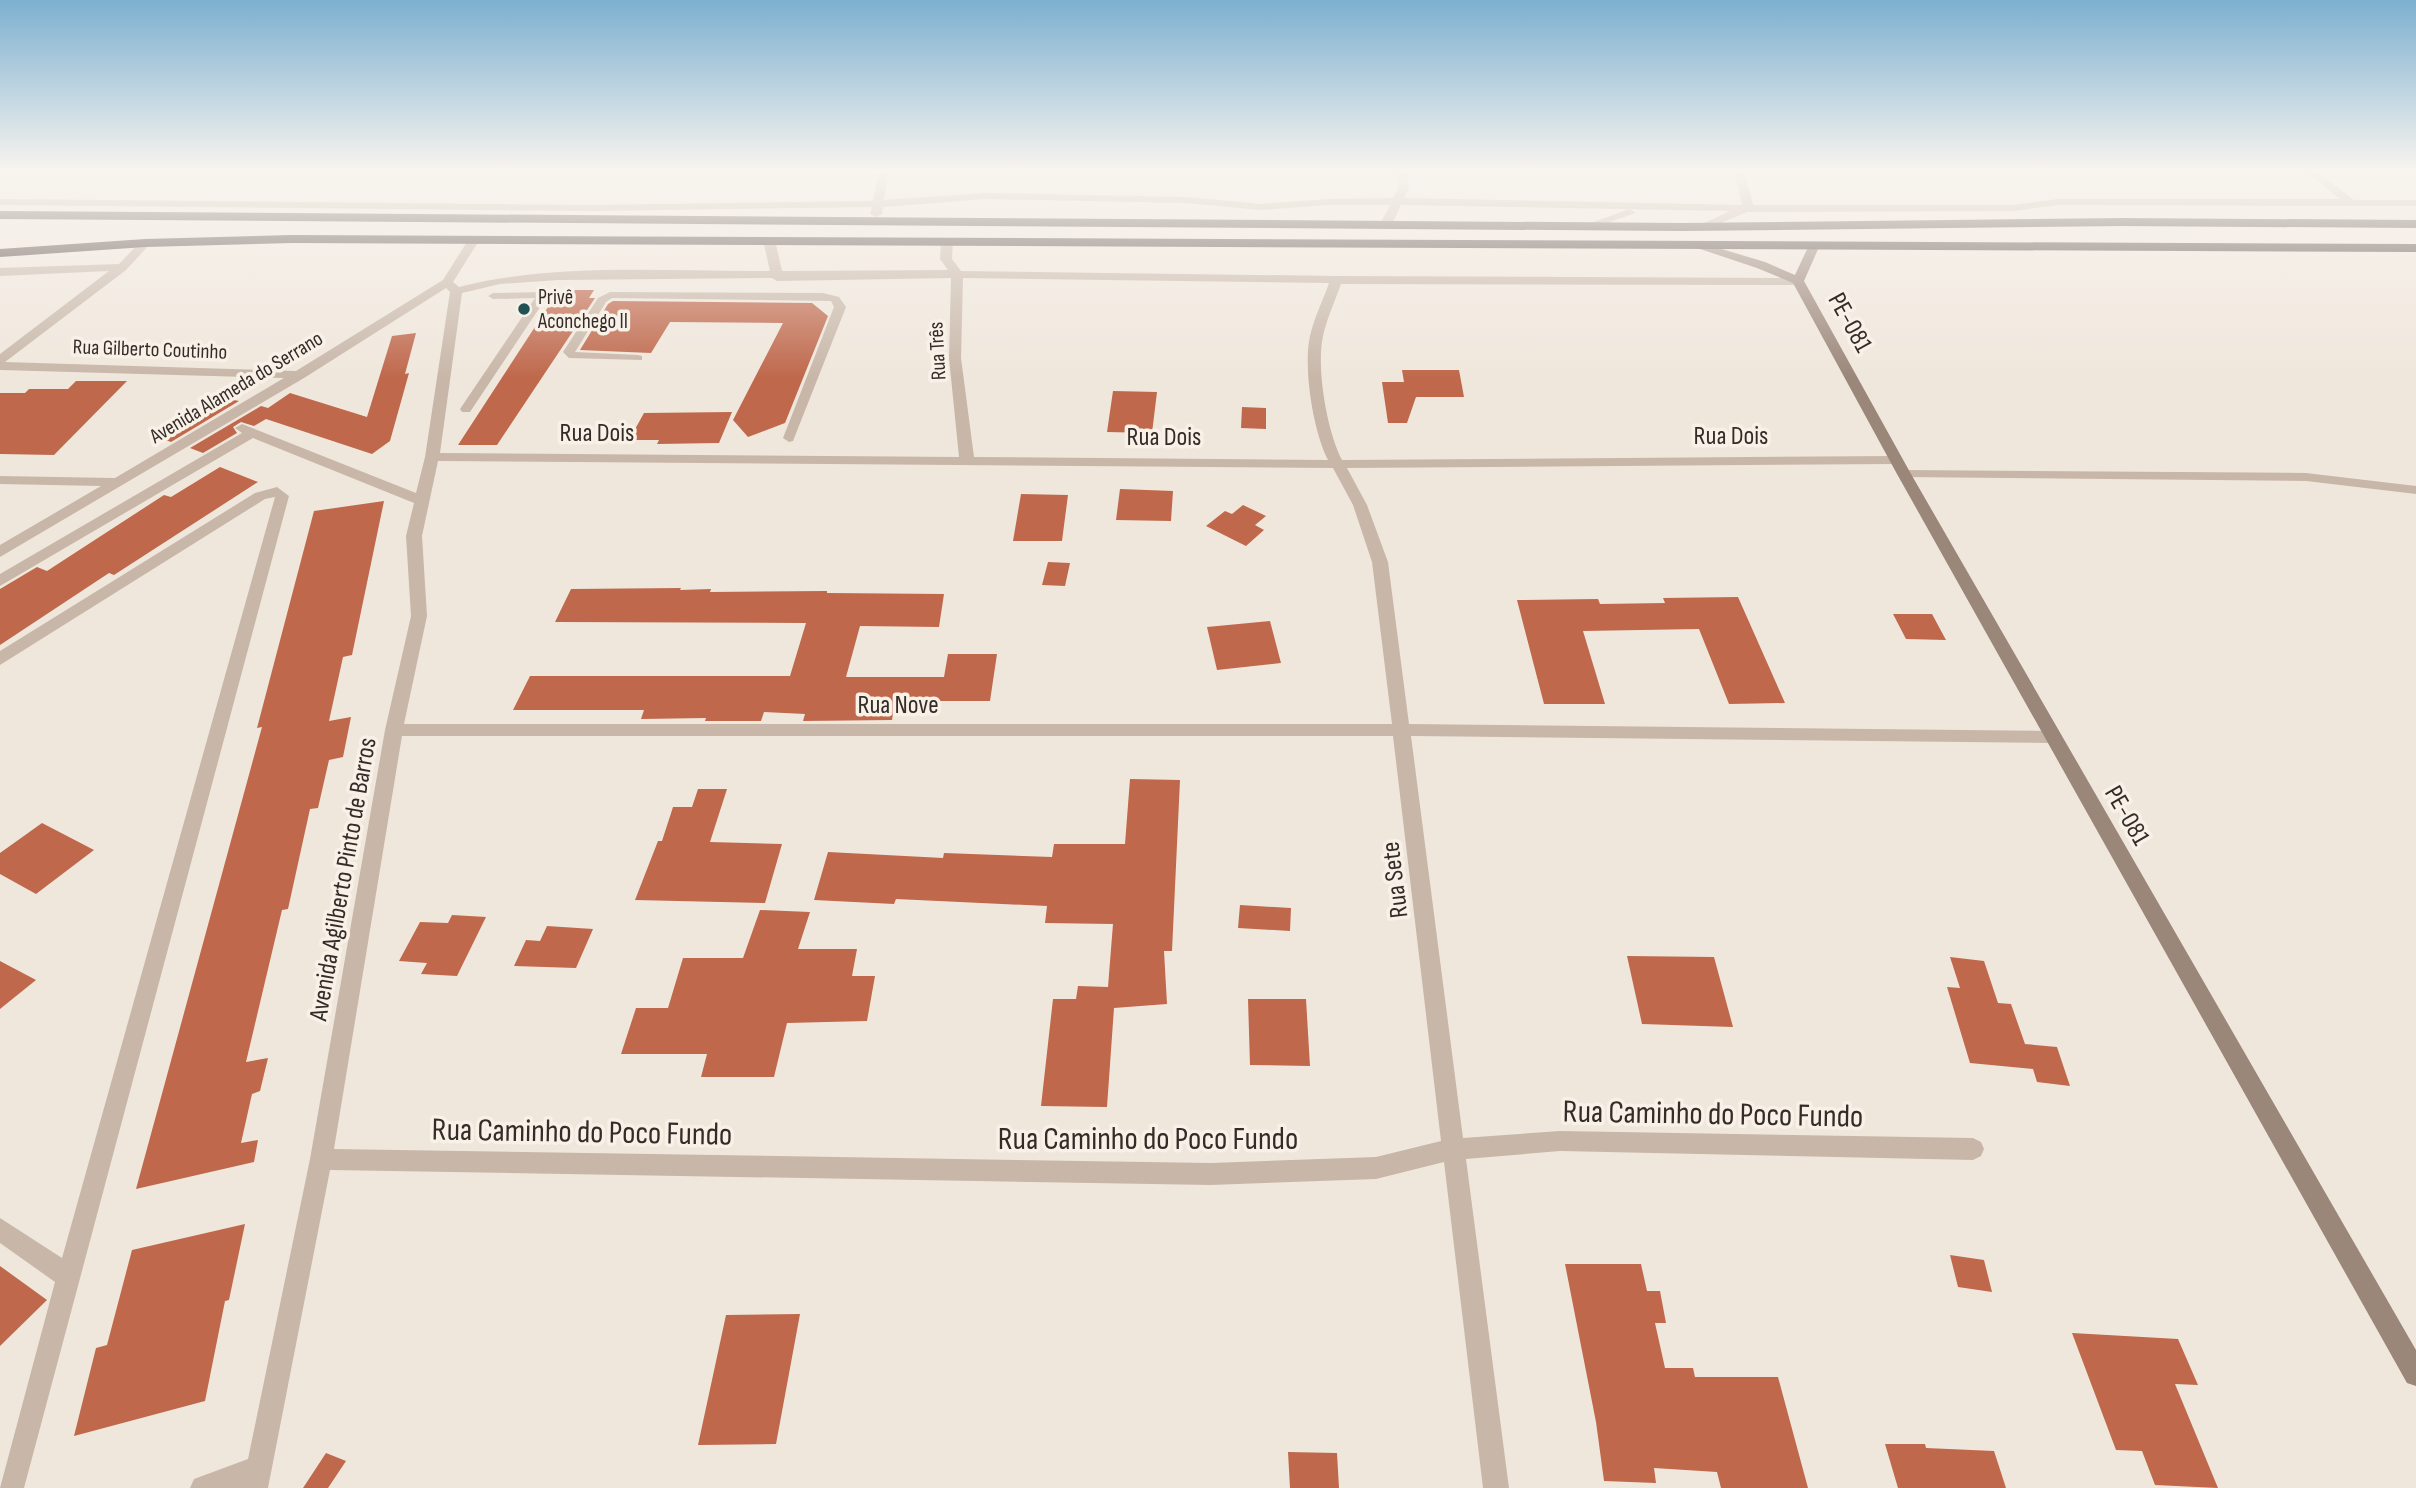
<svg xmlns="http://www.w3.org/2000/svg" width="2416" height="1488" font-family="'Sofia Sans Condensed',sans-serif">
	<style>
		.building { fill: #bf684c }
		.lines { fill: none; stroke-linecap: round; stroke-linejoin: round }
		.lane { fill: #c8b7a9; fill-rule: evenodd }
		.street { fill: #c8b7a9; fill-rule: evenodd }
		.secondary { fill: #9b867a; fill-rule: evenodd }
		.highway { fill: #564740; fill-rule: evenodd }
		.poi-dot { fill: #205154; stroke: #f8f1e8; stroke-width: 2.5 }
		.labels { text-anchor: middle; stroke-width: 7; stroke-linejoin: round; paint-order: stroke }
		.far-poi-label { font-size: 21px; fill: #352c28; stroke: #f8f1e8; text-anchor: start }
		.far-street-label { font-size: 21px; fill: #352c28; stroke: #f8f1e8 }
		.street-label { font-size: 26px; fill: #352c28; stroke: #f8f1e8 }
		.near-street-label { font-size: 32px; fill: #352c28; stroke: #f8f1e8 }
	</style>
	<rect width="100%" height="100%" fill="#f0e7dc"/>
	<path class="building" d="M559 290H594L589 298H595L497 445H458Z
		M613 301 812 303 828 316 785 423 748 437 733 420 783 323 670 322 651 353 580 350 608 304Z
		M416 333 405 374 409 373 390 441 372 454 266 419 254 426 241 422 233 427 237 433 203 453 190 448 261 406 268 408 290 393 367 417 392 336Z
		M1402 370H1459L1464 397H1416L1407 423H1388L1382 382H1404Z
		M76 381H127L54 455 0 454V393H25L29 389H68Z
		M1113 391 1157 392 1152 433 1107 432Z
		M214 396 239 401 171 442 155 436Z
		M1242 407 1266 408V429L1241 428Z
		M732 412 719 443 657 444 659 440H629L644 413Z
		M220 467 258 482 114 575 109 573 0 645V589L37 567 47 571 164 495 171 497Z
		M1120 489 1173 491 1171 521 1116 520Z
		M1021 494 1068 495 1062 541H1013Z
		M384 501 352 655 343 657 329 721 351 717 343 757 329 760 318 808 310 809 288 909 282 910 246 1062 268 1058 260 1091 252 1094 241 1143 258 1140 254 1162 136 1189 262 727 257 728 314 511Z
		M1243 505 1266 516 1255 525 1264 530 1246 546 1206 526 1225 511 1232 514Z
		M1048 562 1070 563 1065 586 1042 585Z
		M681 588 680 590 711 589 710 592 827 591V593L944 594 939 627 860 626 846 677H944L948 654H997L990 701H939L937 713H893L892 720 803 721 805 714 764 712 761 721H705L706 718 641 719 644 710H513L530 676H790L806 623 555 622 571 589Z
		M1738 597 1785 703 1729 704 1699 629 1583 631 1605 704H1544L1517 600 1598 599 1600 604 1665 603 1663 598Z
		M1893 614H1932L1946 640 1906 639Z
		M1270 621 1281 663 1217 670 1207 627Z
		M1130 779 1180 780 1172 951H1164L1167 1004 1114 1008 1107 1107 1041 1106 1053 999H1076L1078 986 1108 987 1113 924 1045 923 1047 906 896 899 894 904 814 900 828 852 943 858 944 853 1052 857 1054 844H1125Z
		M698 789H727L710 842 782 844 765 903 635 900 658 841H662L673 807H692Z
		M42 823 94 850 36 894 0 874V853Z
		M1240 905 1291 908 1290 931 1238 928Z
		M760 910 810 912 798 949H857L852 976H875L867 1021 787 1023 774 1077H701L707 1054H621L636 1008H668L683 958H743Z
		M452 915 486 917 457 976 421 974 427 963 399 961 420 922 448 923Z
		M547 926 593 929 576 968 514 966 526 940 540 941Z
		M1627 956 1714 957 1733 1027 1642 1024Z
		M1950 957 1984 961 1998 1003 2011 1004 2025 1044 2057 1047 2070 1086 2037 1082 2033 1069 1970 1063 1947 987 1960 988Z
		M0 961 36 980 0 1009Z
		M1248 999H1306L1310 1066 1250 1065Z
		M245 1224 229 1300 225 1301 205 1401 74 1436 96 1348 107 1345 132 1250Z
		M1950 1255 1984 1260 1992 1292 1958 1287Z
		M1565 1264H1641L1647 1291H1660L1666 1323H1655L1665 1368H1693L1695 1377H1778L1808 1488H1721L1717 1472 1654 1468 1656 1483 1604 1481 1596 1422Z
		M0 1266 47 1300 0 1346Z
		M800 1314 776 1444 698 1445 726 1315Z
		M2072 1333 2178 1339 2198 1385 2175 1384 2218 1488 2155 1485 2142 1451 2116 1450Z
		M1885 1444H1925L1926 1448 1994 1451 2006 1488H1898Z
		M1288 1452 1337 1453 1339 1488H1290Z
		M326 1453 346 1461 328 1488H303Z"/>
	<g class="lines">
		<path class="lane" d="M543 292 548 295 470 412H462L460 409 535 298 493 299 488 296 493 293Z
			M610 292 823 293 839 297 846 307 793 441 789 442 783 438 834 307 831 301 612 298 606 302 575 352 638 355 642 356V360L569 358 563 352 598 298Z"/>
		<path class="street" d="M879 170H889L884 200 985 193 1186 197 1261 204 1330 199 1393 198 1399 187 1397 170H1407L1409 187 1404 198 1742 205 1734 170H1744L1753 205H2014L2058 199H2340L2304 170H2315L2354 200H2416V206L2058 205 2014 211 1747 212 1704 230 1698 227 1700 225 1730 211 1401 205 1392 224 1386 227 1380 224 1390 205H1330L1261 210 1186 203 985 199 883 207 882 214 876 217 870 214 872 207 593 211 0 205V199L593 205 873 201Z
			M1629 209 1635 212 1633 214 1589 229 1583 226Z
			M470 237 480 239 453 282 459 287C556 262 669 272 770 271L763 240 769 237 775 240 782 271 948 270 940 259 941 241 947 238 953 241 952 259 961 271 1336 276 1802 278V284L1798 285 1341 284C1335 301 1327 318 1323 336 1316 368 1327 431 1342 460L1896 456 1903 460 1896 464 1347 468 1367 505 1388 562 1409 724 2053 731 2059 732 2062 737 2059 742 2053 743 1411 736 1463 1138 1560 1131 1973 1138 1981 1142 1984 1149 1981 1156 1973 1160 1560 1151 1466 1159 1509 1488H1483L1444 1162 1376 1179 1211 1185 330 1170 268 1488H190L194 1479 248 1459 310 1159 385 730 411 616 406 536 414 503 253 438 0 586V574L242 433 235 428 242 424 416 493 425 457 450 292 446 288 304 378 0 557V545L101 486 0 484V476L115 478 284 378 0 370V354L109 271 0 276V268L119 264 141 241 151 243 126 270 5 362 296 371 443 280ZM772 278 777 281 951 278 949 358 959 457 440 453 462 293 500 284 558 280ZM963 278 1329 283C1323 300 1314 318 1310 336 1303 367 1313 431 1328 460L974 457 961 358ZM438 461 1333 468 1353 505 1372 562 1392 724H404L427 616 422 536ZM402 736H1393L1441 1141 1376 1157 1211 1163 334 1149Z
			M1904 470 2306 473 2416 486V494L2306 481 1899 477V471Z
			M277 487 289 496 24 1488H0L55 1282 0 1243V1218L62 1258 275 497 265 499 0 665V651L255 493Z"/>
		<path class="secondary" d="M1697 244H1705L1765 262 1795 275 1809 245 1819 247 1804 281 1911 474 2416 1350V1386L2407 1383 1897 474 1793 283 1757 268 1697 248Z"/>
		<path class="highway" d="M0 211 1682 223 2122 218 2416 220V228L2122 226 1682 231 0 219Z
			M292 235 2416 244V252L292 243 145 247 0 257V249L145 239Z"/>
	</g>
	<linearGradient id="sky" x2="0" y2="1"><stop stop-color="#7db0d0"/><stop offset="0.45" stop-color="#f8f4ef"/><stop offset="1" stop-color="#f8f4ef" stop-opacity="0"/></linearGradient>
	<rect width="2416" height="378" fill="url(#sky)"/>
	<circle class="poi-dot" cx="524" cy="309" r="7"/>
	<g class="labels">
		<g class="far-poi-label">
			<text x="538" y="304">Privê<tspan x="538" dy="24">Aconchego II</tspan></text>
		</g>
		<g class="far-street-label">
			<text transform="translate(150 349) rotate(2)" y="7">Rua Gilberto Coutinho</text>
			<text transform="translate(937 351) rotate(-93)" y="7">Rua Três</text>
			<text transform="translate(236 387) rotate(-31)" y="7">Avenida Alameda do Serrano</text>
		</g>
		<g class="street-label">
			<text transform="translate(1851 322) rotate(61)" y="9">PE-081</text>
			<text x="597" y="441">Rua Dois</text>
			<text x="1731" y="444">Rua Dois</text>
			<text x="1164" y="445">Rua Dois</text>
			<text x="898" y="713">Rua Nove</text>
			<text transform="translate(2128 815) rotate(60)" y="9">PE-081</text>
			<text transform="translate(342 879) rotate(-80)" y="9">Avenida Agilberto Pinto de Barros</text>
			<text transform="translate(1394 880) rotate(-97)" y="9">Rua Sete</text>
		</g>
		<g class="near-street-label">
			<text transform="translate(1713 1113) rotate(1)" y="11">Rua Caminho do Poco Fundo</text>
			<text transform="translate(582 1131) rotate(1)" y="11">Rua Caminho do Poco Fundo</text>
			<text x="1148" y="1149">Rua Caminho do Poco Fundo</text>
		</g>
	</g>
</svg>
